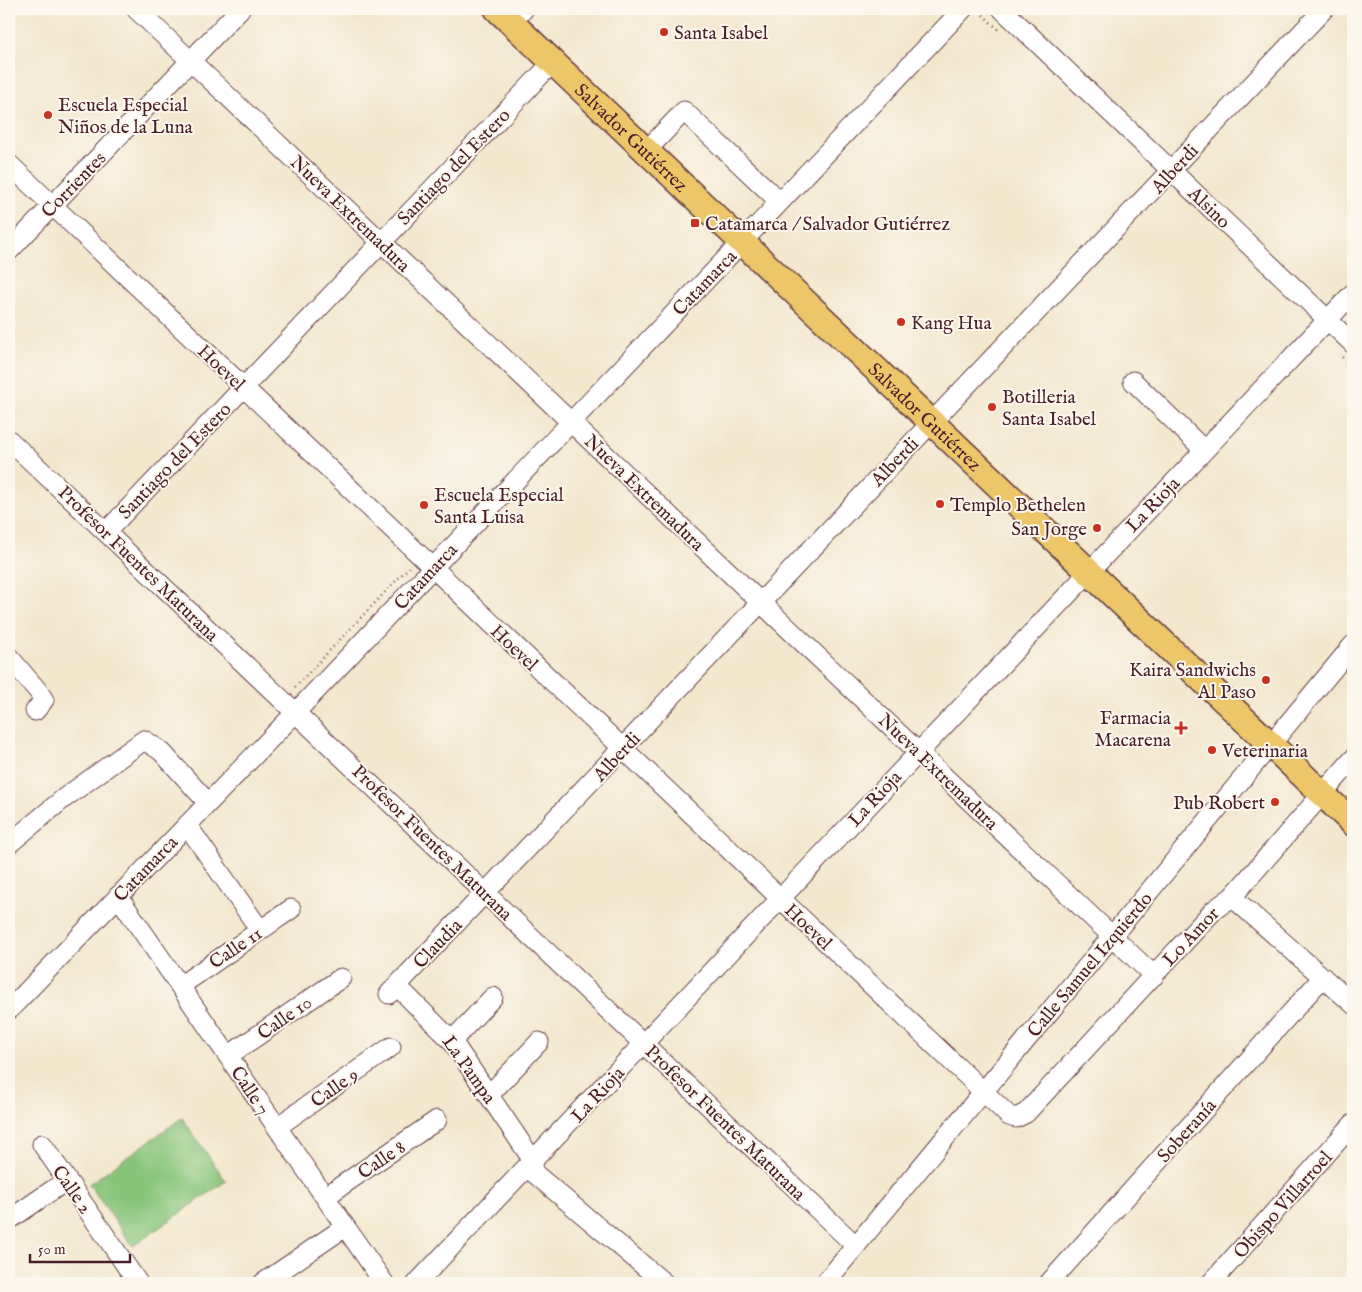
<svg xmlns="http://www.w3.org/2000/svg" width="1362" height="1292" font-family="'IM FELL English',serif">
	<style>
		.green { fill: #88c47a; stroke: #697252 }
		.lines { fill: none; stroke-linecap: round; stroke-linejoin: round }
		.minor-casing { stroke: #633d43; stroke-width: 21 }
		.major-casing { stroke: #633d43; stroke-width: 28 }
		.path { stroke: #633d43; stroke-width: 2.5; stroke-dasharray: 1 4; stroke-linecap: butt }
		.minor { stroke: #fff; stroke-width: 19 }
		.major { stroke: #ecc669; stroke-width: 25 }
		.poi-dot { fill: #c8321e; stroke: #fbf7ec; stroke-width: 2 }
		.labels { text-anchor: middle; stroke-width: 4; stroke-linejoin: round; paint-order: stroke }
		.poi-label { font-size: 19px; fill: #4a1f2b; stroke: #fbf7ec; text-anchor: start }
		.street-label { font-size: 19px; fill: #4a1f2b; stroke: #fbf7ec }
	</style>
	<rect width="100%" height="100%" fill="#fbf7ec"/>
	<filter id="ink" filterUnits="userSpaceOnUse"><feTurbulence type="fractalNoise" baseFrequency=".02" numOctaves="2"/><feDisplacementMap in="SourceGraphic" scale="10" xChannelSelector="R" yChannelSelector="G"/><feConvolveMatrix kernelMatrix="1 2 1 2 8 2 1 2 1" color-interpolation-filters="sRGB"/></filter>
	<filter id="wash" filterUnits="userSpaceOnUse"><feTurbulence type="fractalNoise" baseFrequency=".0096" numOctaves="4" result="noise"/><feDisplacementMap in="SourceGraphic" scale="20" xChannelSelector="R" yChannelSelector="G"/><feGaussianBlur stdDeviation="1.12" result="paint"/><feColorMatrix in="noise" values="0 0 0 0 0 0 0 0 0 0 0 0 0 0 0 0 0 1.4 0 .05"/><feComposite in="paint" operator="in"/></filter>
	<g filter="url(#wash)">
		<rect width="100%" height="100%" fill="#f3e7cd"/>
		<path class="green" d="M182 1118 226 1181 133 1246 89 1184Z"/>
	</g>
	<g filter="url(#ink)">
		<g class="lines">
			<g class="minor-casing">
				<path id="minor" d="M136 9 1154 976
					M1002 9 1353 344
					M511 22 524 9
					M646 151 684 111 780 202
					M9 164 1009 1116 1016 1118 1026 1113 1214 910 1232 897 1353 759
					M9 251 240 9
					M1133 381 1204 450
					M9 440 856 1246
					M106 532 553 62
					M9 657 38 691 44 700 35 711
					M187 825 260 930
					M9 844 63 799 144 740 161 751 208 803
					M118 896 384 1283
					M1232 897 1353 1004
					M180 986 291 909
					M397 986 452 1041 534 1162
					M389 994 1324 9
					M9 1010 296 712 963 9
					M452 1041 493 997
					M228 1056 341 978
					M489 1095 539 1042
					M277 1127 391 1047
					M42 1144 138 1283
					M528 1168 664 1283
					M325 1197 437 1120
					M9 1220 67 1180
					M263 1283 345 1227
					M417 1283 1353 293
					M825 1283 1353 645
					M1049 1283 1323 977
					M1211 1283 1353 1124"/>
			</g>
			<g class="major-casing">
				<g id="major">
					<path id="s1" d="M497 9 1353 823"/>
				</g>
			</g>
			<path class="path" d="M983 15 1000 31
				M1342 357 1353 367
				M295 687 409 567"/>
			<use href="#minor" class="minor"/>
			<use href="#major" class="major"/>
		</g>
	</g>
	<g class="poi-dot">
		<circle cx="664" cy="32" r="5"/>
		<circle cx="48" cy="115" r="5"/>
		<rect x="690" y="218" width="10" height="10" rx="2.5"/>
		<circle cx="901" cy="322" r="5"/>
		<circle cx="992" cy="407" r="5"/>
		<circle cx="940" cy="504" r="5"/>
		<circle cx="424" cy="505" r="5"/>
		<circle cx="1097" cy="528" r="5"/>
		<circle cx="1266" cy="680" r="5"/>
		<path d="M1178.5 720.5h5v5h5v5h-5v5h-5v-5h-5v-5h5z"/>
		<circle cx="1212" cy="750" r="5"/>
		<circle cx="1275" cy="802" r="5"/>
	</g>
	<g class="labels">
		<g class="poi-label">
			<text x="674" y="39">Santa Isabel</text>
			<text x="58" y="111">Escuela Especial<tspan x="58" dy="22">Niños de la Luna</tspan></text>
			<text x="705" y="230">Catamarca / Salvador Gutiérrez</text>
			<text x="911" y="329">Kang Hua</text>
			<text x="1002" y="403">Botilleria<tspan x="1002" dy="22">Santa Isabel</tspan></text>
			<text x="434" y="501">Escuela Especial<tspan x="434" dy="22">Santa Luisa</tspan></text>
			<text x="950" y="511">Templo Bethelen</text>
			<text x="1087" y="535" text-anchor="end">San Jorge</text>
			<text x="1256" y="676" text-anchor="end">Kaira Sandwichs<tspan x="1256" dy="22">Al Paso</tspan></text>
			<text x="1171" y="724" text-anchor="end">Farmacia<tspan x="1171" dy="22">Macarena</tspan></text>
			<text x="1222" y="757">Veterinaria</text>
			<text x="1265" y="809" text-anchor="end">Pub Robert</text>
		</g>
		<g class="street-label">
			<text dy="7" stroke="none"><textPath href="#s1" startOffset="186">Salvador Gutiérrez</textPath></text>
			<text transform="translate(453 166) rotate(-46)" y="7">Santiago del Estero</text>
			<text transform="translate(1174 168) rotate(-47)" y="7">Alberdi</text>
			<text transform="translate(73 184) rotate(-46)" y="7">Corrientes</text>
			<text transform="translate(1210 207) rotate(44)" y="7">Alsino</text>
			<text transform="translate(351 213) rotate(44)" y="7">Nueva Extremadura</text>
			<text transform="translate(704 282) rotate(-46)" y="7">Catamarca</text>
			<text transform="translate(222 367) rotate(44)" y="7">Hoevel</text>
			<text dy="7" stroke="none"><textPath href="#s1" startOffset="591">Salvador Gutiérrez</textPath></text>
			<text transform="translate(174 460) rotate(-46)" y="7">Santiago del Estero</text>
			<text transform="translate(894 461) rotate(-46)" y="7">Alberdi</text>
			<text transform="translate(645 492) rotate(44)" y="7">Nueva Extremadura</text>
			<text transform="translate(1152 504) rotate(-46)" y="7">La Rioja</text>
			<text transform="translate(139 563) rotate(44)" y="7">Profesor Fuentes Maturana</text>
			<text transform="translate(425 576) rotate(-47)" y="7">Catamarca</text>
			<text transform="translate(515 647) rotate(44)" y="7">Hoevel</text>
			<text transform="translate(616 756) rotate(-47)" y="7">Alberdi</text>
			<text transform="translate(939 771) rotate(44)" y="7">Nueva Extremadura</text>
			<text transform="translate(874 798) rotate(-47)" y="7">La Rioja</text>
			<text transform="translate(433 842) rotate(44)" y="7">Profesor Fuentes Maturana</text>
			<text transform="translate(145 868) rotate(-46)" y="7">Catamarca</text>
			<text transform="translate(809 926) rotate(44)" y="7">Hoevel</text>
			<text transform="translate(1190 936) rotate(-47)" y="7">Lo Amor</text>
			<text transform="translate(437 943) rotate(-46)" y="7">Claudia</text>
			<text transform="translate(235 947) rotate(-34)" y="7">Calle 11</text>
			<text transform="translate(1089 964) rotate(-50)" y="7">Calle Samuel Izquierdo</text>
			<text transform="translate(284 1017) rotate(-35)" y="7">Calle 10</text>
			<text transform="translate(470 1069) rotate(55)" y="7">La Pampa</text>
			<text transform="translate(334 1087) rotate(-35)" y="7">Calle 9</text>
			<text transform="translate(251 1090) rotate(56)" y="7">Calle 7</text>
			<text transform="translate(597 1094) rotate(-47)" y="7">La Rioja</text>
			<text transform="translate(726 1122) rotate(44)" y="7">Profesor Fuentes Maturana</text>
			<text transform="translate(1186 1130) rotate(-48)" y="7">Soberanía</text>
			<text transform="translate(381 1159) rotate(-34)" y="7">Calle 8</text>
			<text transform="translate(73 1189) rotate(55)" y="7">Calle 2</text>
			<text transform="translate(1282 1204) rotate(-48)" y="7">Obispo Villarroel</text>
		</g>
	</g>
	<rect width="1362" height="1292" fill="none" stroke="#fbf7ec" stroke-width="30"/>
	<path d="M30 1254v8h100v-8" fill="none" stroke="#4a1f2b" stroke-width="2.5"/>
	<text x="38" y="1254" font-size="15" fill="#4a1f2b" stroke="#fbf7ec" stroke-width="4" paint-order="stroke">50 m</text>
</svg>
